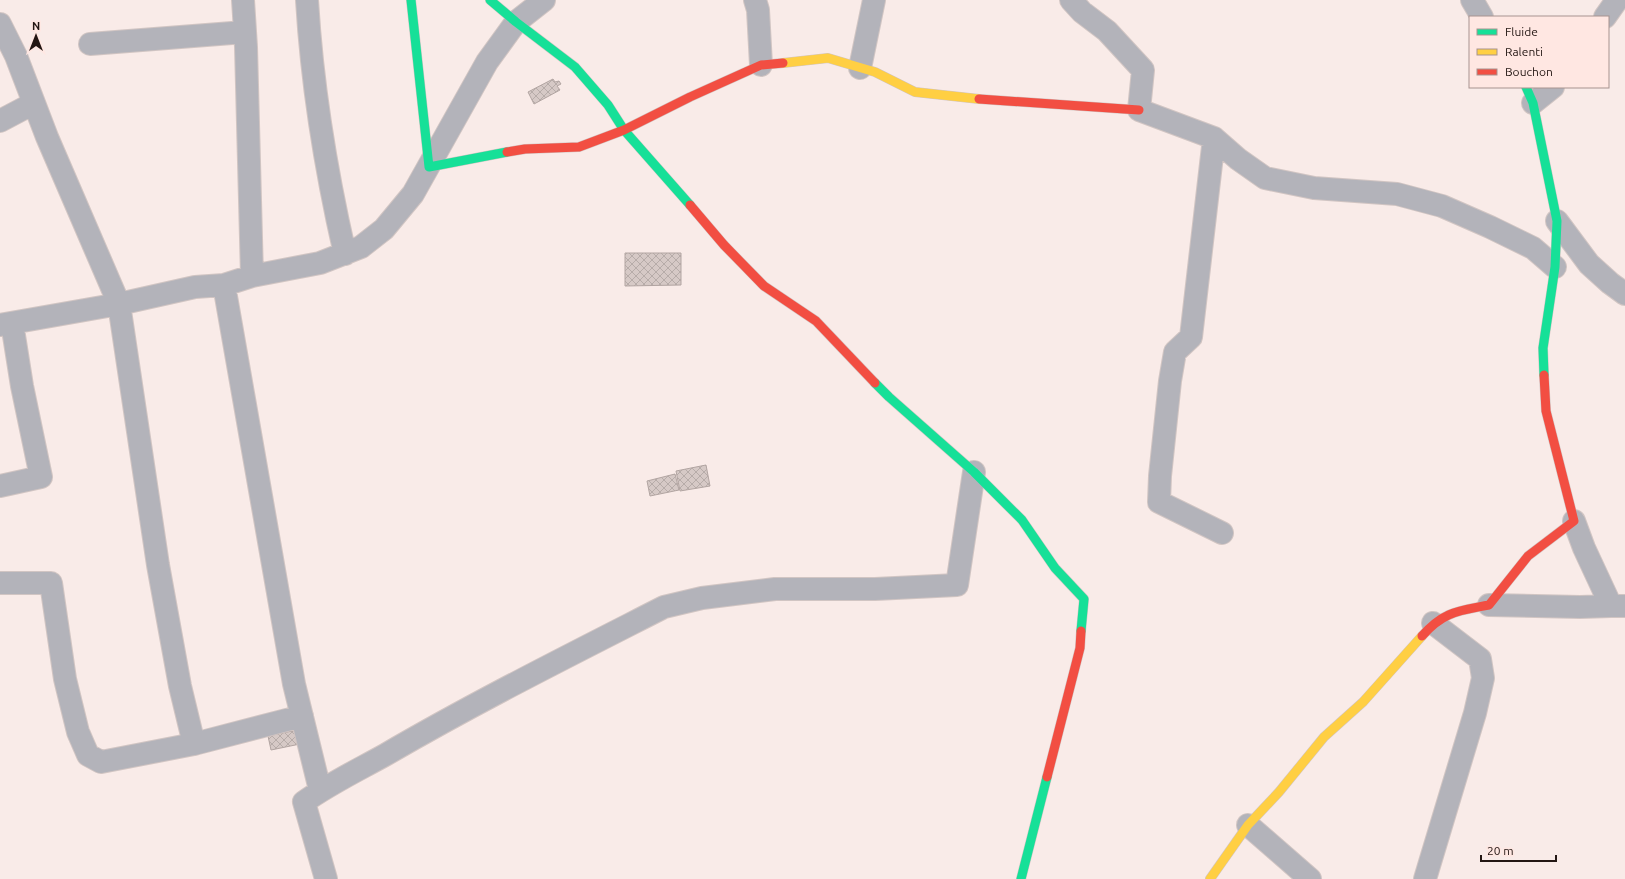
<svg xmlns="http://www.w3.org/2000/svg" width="1625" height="879" font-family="Ubuntu,sans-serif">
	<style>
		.building { fill: url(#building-cross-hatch); stroke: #b2a5a2 }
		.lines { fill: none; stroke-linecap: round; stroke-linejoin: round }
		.street-casing { stroke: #d1c5c3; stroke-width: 24 }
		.fast-casing { stroke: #d1c5c3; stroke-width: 10 }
		.slow-casing { stroke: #d1c5c3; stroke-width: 10 }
		.jam-casing { stroke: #d1c5c3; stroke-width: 10 }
		.street { stroke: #b3b3ba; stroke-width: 22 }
		.fast { stroke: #16e098; stroke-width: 9 }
		.slow { stroke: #ffcf43; stroke-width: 9 }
		.jam { stroke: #f24e42; stroke-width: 9 }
	</style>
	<defs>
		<pattern id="building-cross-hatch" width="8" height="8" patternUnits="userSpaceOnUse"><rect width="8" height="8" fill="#d6c9c6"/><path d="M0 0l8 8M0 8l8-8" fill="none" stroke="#b7aca9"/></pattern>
	</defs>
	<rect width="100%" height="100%" fill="#f9ebe8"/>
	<path class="building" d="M553 79 555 82 559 81 561 84 557 86 560 90 534 104 528 92Z
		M625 253H681V285L625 286Z
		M706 465 710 486 680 491 676 471Z
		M675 474 679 490 650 496 647 481Z
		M297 730 300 744 271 750 268 736Z"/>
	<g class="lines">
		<g class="street-casing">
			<path id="street" d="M243 0 246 47 252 276
				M307 0C312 85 326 171 345 254
				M755 0 758 10 761 65
				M1071 0 1082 12 1107 31 1143 70 1139 110 1214 138 1238 159 1265 178 1314 188 1397 194 1442 206 1490 227 1533 248 1555 267
				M1472 0 1482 17
				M1605 17 1617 0
				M0 24 16 56 47 137 119 304 158 565 180 686 194 744 302 716
				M90 44 245 32
				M860 68 874 0
				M1533 103 1553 87
				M0 121 34 103
				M1214 138 1191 337 1175 352 1170 381 1160 476 1159 502 1222 533
				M1557 221 1589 264 1610 283 1625 294
				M224 285 294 684 320 790
				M0 325 119 304 195 287 224 285 252 276 320 263 361 247 384 229 413 194 487 62 516 22 544 0
				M0 486 41 477 22 386 12 323
				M1574 521 1584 548 1611 606H1624
				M0 583H51L65 679 78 732 88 755 101 762 194 744
				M1489 605 1580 607 1611 606
				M1248 825 1310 879
				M326 879 304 802C329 784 358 770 385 755 476 702 570 655 664 607L702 598 775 589H875L957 585 974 472
				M1425 879 1475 713 1483 678 1480 659 1433 623"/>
		</g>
		<g class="fast-casing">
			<path id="fast" d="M411 0 429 167 507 152
				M490 0 516 22 575 67 608 105 624 130 690 205
				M1526 87 1533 103 1557 221 1555 267 1543 348 1544 375
				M875 383 889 397 974 472 1022 520 1055 568 1084 599 1081 631
				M1021 879 1047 777"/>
		</g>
		<g class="slow-casing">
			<path id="slow" d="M783 63 828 58 875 72 915 92 979 99
				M1210 879 1248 825 1279 792 1324 737 1363 702 1422 636"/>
		</g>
		<g class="jam-casing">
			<path id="jam" d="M979 99 1139 110
				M507 152 525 149 579 147 624 130 690 97 761 65 783 63
				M690 205 724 245 764 286 816 321 875 383
				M1422 636C1444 611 1459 611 1489 605L1528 556 1574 521 1546 411 1544 375
				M1047 777 1080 648 1081 631"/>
		</g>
		<use href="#street" class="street"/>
		<use href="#fast" class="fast"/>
		<use href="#slow" class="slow"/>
		<use href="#jam" class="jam"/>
	</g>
	<rect x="1469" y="16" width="140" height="72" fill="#ffe7e2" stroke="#a7938f"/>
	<rect x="1477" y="29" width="20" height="6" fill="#16e098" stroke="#a7938f"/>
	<text x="1505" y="36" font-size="12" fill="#231613">Fluide</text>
	<rect x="1477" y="49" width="20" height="6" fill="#ffcf43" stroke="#a7938f"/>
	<text x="1505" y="56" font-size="12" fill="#231613">Ralenti</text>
	<rect x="1477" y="69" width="20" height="6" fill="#f24e42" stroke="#a7938f"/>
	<text x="1505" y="76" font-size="12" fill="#231613">Bouchon</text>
	<g transform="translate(36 36)" stroke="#ffe7e2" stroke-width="3" paint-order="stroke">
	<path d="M0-3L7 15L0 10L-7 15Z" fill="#231613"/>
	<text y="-6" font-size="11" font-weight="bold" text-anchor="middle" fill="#231613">N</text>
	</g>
	<path d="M1481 855v6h75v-6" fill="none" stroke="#231613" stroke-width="2"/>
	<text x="1487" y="855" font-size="12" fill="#231613" stroke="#ffe7e2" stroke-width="3" paint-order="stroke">20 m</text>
</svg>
